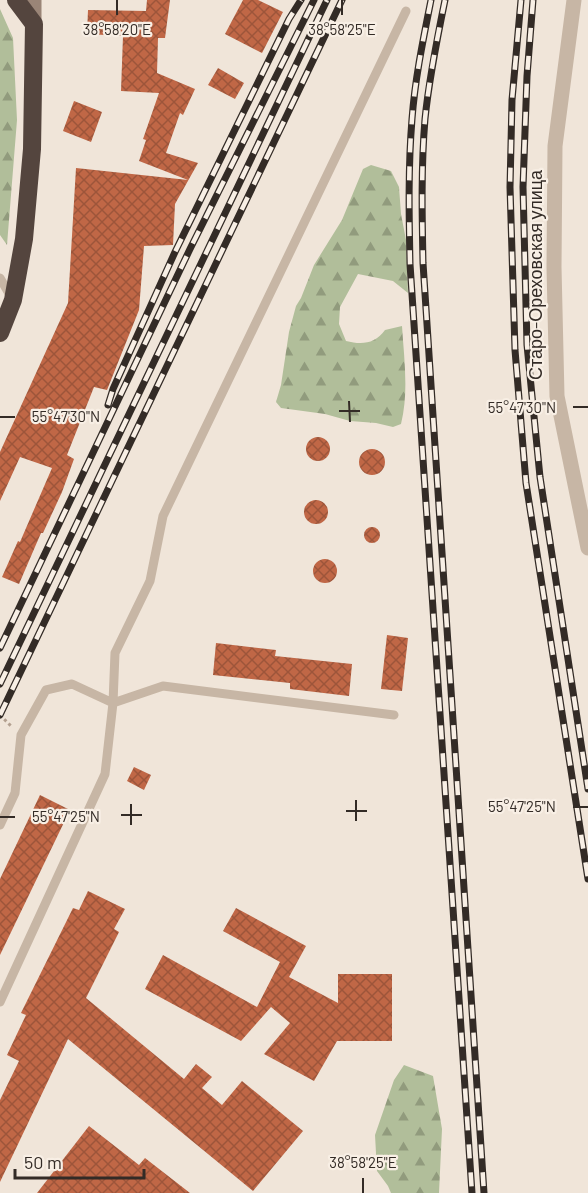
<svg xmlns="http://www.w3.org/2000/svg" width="588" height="1193" font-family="Barlow,sans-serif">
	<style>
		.forest { fill: url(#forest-firs) }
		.building { fill: url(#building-cross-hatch) }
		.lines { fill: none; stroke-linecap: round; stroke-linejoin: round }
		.path { stroke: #b3a090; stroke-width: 3; stroke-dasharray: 3 3; stroke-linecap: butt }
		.lane { stroke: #c7b6a5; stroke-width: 9 }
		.street { stroke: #c7b6a5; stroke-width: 15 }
		.secondary { stroke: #9a8577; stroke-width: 15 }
		.highway { stroke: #54453e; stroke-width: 18 }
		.rail-casing { stroke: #332b26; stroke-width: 7 }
		.rail { stroke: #f8efe5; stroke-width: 4.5; stroke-dasharray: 14; stroke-linecap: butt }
		.ticks { fill: none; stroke: #332b26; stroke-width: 2 }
		.labels { text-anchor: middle; stroke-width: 4.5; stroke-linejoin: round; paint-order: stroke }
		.street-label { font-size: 18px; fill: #332b26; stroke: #f8efe5 }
		.ticks-label { font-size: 15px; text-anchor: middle; fill: #332b26; stroke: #f8efe5; stroke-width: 4.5; stroke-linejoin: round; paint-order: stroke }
	</style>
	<defs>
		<pattern id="forest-firs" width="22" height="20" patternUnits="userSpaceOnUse" patternTransform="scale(1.5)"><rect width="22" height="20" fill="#b1be9a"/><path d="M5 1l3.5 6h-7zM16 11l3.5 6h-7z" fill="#919b7d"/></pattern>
		<pattern id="building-cross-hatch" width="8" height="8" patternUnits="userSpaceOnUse" patternTransform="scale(1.5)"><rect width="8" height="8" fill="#c06746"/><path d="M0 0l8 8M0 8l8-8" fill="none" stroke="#9d553a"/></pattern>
	</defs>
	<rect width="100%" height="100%" fill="#f0e5d9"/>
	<path class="forest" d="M0 9 13 38 17 120 7 245 0 235Z
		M371 165 391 171 399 187 401 214 406 240 408 293 393 281 358 274 340 307 339 324 346 341C362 345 375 344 385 330L402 326C404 358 409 392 401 424L393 427 376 423 350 421 325 414 281 408 276 402 281 385 289 332 296 306 301 298 314 265 342 220 363 169Z
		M404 1065 433 1076 442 1129 439 1193H391L388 1186 377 1171 375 1135 394 1080Z"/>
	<path class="building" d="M147 0H170L165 38H158L157 73 195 89 183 115 180 113 166 153 198 163 175 204 173 245 144 246 139 310 107 390 94 387 67 455 74 459 62 492 43 533H41L19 584 2 577 18 541 20 542 52 468 20 457 0 501V452L68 303 76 168 188 180 139 161 146 140 143 139 159 93 121 91 123 36 87 34 88 10 146 11Z
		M243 0H258L283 12 262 53 225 34Z
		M218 68 244 83 235 99 208 85Z
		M74 101 102 112 91 142 63 131Z
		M306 449a12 12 0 1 1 24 0a12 12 0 1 1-24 0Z
		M359 462a13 13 0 1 1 26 0a13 13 0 1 1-26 0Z
		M304 512a12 12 0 1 1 24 0a12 12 0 1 1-24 0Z
		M364 535a8 8 0 1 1 16 0a8 8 0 1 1-16 0Z
		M313 571a12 12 0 1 1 24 0a12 12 0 1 1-24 0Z
		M387 635 408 638 402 691 381 689Z
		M216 643 276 650 275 656 352 664 349 696 290 689V683L213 675Z
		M134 767 151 775 144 790 127 781Z
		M40 795 70 810 0 955V879Z
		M88 891 125 909 114 929 119 932 86 998 184 1079 196 1064 212 1077 202 1088 222 1105 242 1081 303 1131 253 1191 68 1039 0 1182V1100L19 1061 7 1055 26 1015 21 1013 73 908 79 910Z
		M236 908 306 946 289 977 338 1003V974H392V1041H337L314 1081 264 1054 290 1023 271 1007 241 1041 145 989 163 955 257 1007 280 962 223 931Z
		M89 1126 139 1165 145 1158 190 1193H37Z"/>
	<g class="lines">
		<path class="path" d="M0 715 11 726"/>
		<path class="lane" d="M0 278 11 297
			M0 825 15 793 21 735 46 690 72 684 113 703 163 686 394 715
			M0 1002 105 774 113 703 115 653 150 581 163 516 406 11"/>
		<path class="street" d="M574 0 555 146 554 267 557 396 588 548"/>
		<path class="secondary" d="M34 24V0"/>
		<path class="highway" d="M0 333 13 300 24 239 32 149 34 24 16 0"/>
		<g class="rail-casing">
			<path id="rail" d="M431 0C423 40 415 79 412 119 408 168 409 215 410 264L472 1193
				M445 0C437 39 429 79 425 119 421 167 422 215 423 263L484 1193
				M521 0 512 100 510 187 515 350 526 483 588 879
				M533 0 527 76 523 187 527 345 540 477 588 789
				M108 405 113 389 175 252 289 19 301 0
				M0 648 190 249 314 0
				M0 684 327 0
				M0 715 342 0"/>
		</g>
		<use href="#rail" class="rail"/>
	</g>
	<path class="ticks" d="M117 0V15M342 0V15M349 401 350 422M573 407H588M339 411H360M0 417H15M356 800V821M131 804V825M573 807H588M346 811H367M121 815H142M0 817H15M363 1178V1193"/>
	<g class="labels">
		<g class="street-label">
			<text transform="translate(536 275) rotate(-90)" y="6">Старо-Ореховская улица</text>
		</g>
	</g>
	<g class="ticks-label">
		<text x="117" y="35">38°58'20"E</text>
		<text x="342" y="35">38°58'25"E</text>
		<text x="522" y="413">55°47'30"N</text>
		<text x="66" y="422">55°47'30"N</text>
		<text x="522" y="812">55°47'25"N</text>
		<text x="66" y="822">55°47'25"N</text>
		<text x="363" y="1168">38°58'25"E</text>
	</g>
	<path d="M15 1169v9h129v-9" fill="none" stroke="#332b26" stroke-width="3"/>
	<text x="24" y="1169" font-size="18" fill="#332b26" stroke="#f8efe5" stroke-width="4.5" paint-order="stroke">50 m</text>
</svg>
